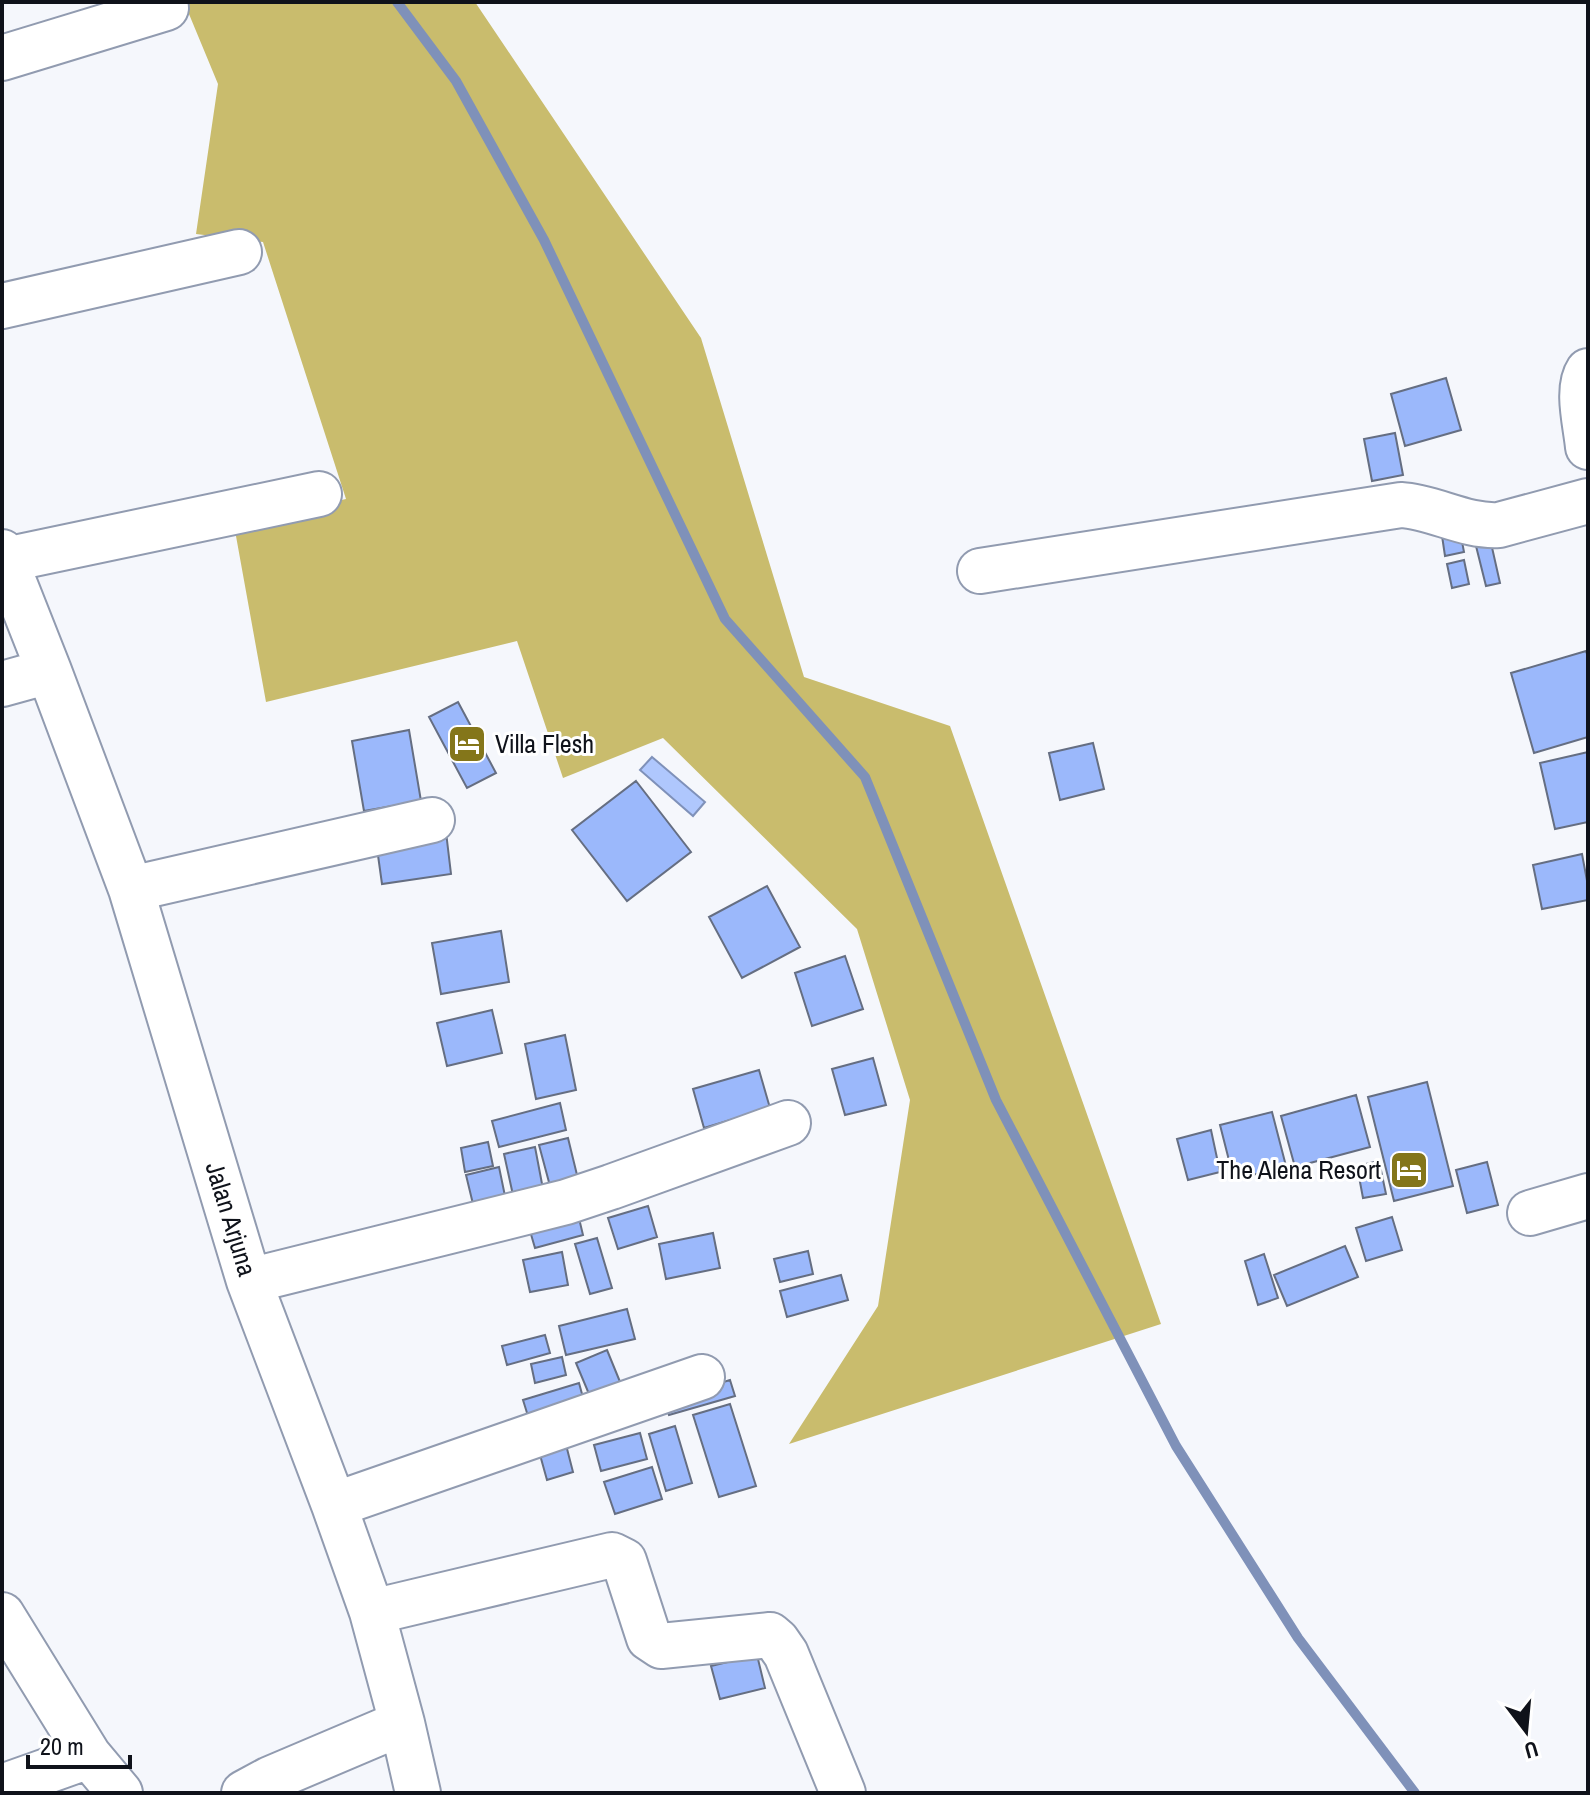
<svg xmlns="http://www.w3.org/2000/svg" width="1590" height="1795" font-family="'Archivo Narrow',sans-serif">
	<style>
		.forest { fill: #c9bc6d }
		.water { fill: #afc7fd; stroke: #7f91b9; stroke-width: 2 }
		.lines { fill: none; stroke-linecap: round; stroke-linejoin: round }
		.stream { stroke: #7f91b9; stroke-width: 10 }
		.building { fill: #9bb8fb; stroke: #656e82; stroke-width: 2 }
		.minor-casing { stroke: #919bb0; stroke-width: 48 }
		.minor { stroke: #fff; stroke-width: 44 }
		.labels { text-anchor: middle; stroke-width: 6; stroke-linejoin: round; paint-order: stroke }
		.poi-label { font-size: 26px; fill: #0f121a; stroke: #fff; text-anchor: start }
		.street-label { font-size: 26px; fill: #0f121a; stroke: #fff }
	</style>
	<rect width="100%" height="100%" fill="#f5f7fc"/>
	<path class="forest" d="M184 2H475L701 338 804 677 950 726 1161 1324 789 1444 878 1306 910 1100 857 929 663 738 563 778 517 641 266 702 234 525 346 499 263 242 196 234 218 84Z"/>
	<path class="water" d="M652 757 705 802 693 816 640 770Z"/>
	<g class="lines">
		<path class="stream" d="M397 2 456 81 544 240 725 619 865 777 996 1100 1176 1446 1298 1638 1415 1793"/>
	</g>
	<path class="building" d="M1446 378 1461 430 1405 446 1391 394Z
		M1395 433 1403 475 1372 481 1364 439Z
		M1459 526 1464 552 1445 556 1441 529Z
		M1491 543 1500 583 1486 586 1476 546Z
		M1464 560 1469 584 1452 588 1447 564Z
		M1586 651 1588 657V737L1534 753 1511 673Z
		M458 702 496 773 467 788 429 717Z
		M409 730 421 801 364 811 352 741Z
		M1093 743 1104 789 1060 800 1049 753Z
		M1588 752V822L1555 829 1540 763Z
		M636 781 691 852 627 901 572 830Z
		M446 832 451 874 382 884 376 841Z
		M1582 854 1588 886V900L1542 909 1533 865Z
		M767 886 800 947 742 978 709 917Z
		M501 931 509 982 441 994 432 943Z
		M845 956 863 1009 812 1026 795 973Z
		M492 1010 502 1053 447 1066 437 1023Z
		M565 1035 576 1090 536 1099 525 1044Z
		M873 1058 886 1105 845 1115 832 1069Z
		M759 1070 770 1108 704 1128 693 1089Z
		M1427 1082 1453 1186 1394 1201 1368 1097Z
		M1356 1095 1370 1147 1295 1167 1281 1116Z
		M560 1103 566 1130 499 1147 492 1121Z
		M1272 1112 1286 1166 1234 1180 1220 1125Z
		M1211 1130 1220 1172 1188 1180 1177 1139Z
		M568 1138 578 1179 550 1186 539 1145Z
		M488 1142 493 1166 465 1172 461 1148Z
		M535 1147 543 1189 513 1195 504 1154Z
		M1379 1161 1386 1194 1363 1198 1357 1166Z
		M1487 1162 1498 1205 1467 1213 1456 1170Z
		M499 1167 505 1196 473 1204 466 1175Z
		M648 1206 657 1237 618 1249 608 1218Z
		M577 1210 583 1235 535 1248 528 1224Z
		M1392 1217 1402 1250 1366 1261 1356 1228Z
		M713 1233 720 1268 666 1279 659 1244Z
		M597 1238 612 1288 590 1294 575 1244Z
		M1345 1246 1358 1277 1287 1306 1274 1275Z
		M808 1251 813 1274 780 1282 774 1259Z
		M562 1252 568 1285 530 1292 523 1260Z
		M1264 1254 1278 1298 1258 1305 1245 1261Z
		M841 1275 848 1300 787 1317 780 1291Z
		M627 1309 635 1339 566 1355 559 1326Z
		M545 1335 550 1353 507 1365 502 1346Z
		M607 1350 625 1394 594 1406 576 1363Z
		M562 1357 566 1375 535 1383 531 1364Z
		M730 1380 735 1396 669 1415 664 1400Z
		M579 1383 587 1412 532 1429 523 1400Z
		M730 1404 756 1486 719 1497 693 1415Z
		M675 1426 692 1483 666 1491 649 1434Z
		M640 1433 647 1459 601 1471 594 1445Z
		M564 1437 573 1472 547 1480 537 1444Z
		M652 1467 662 1499 615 1514 604 1482Z
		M757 1655 765 1688 720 1699 711 1666Z"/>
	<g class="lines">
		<g class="minor-casing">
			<path id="minor" d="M2 58 166 8
				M2 306 239 252
				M1588 371C1576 389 1586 425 1588 447
				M2 552 49 671 131 889 249 1281 334 1505 372 1612 402 1723 270 1779 244 1793
				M5 560 319 494
				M980 571 1401 505C1434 507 1465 527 1499 525L1588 501
				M2 684 49 671
				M131 889 432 820
				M1530 1213 1588 1196
				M249 1281 566 1202 611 1187 788 1123
				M334 1505 702 1377
				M372 1612 612 1555 624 1561 649 1638 661 1646 770 1635 777 1641 786 1654 843 1793
				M2 1615 89 1756 120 1793
				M402 1723 418 1793
				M2 1787 89 1756"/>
		</g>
		<use href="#minor" class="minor"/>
	</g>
	<defs>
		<g id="hotel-square" transform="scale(2)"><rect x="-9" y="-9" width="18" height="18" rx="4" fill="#84761a" stroke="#fff"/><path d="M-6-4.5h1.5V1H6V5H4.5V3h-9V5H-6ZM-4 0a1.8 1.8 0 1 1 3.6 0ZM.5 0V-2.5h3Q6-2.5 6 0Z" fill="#fff"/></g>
	</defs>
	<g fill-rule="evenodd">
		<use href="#hotel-square" x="467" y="744"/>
		<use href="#hotel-square" x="1409" y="1170"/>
	</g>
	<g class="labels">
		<g class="poi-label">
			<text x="495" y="753">Villa Flesh</text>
			<text x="1381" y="1179" text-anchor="end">The Alena Resort</text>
		</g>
		<g class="street-label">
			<text transform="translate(231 1219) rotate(73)" y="9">Jalan Arjuna</text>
		</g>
	</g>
	<rect width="1590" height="1795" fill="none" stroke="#0f121a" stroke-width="8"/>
	<g transform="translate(1526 1731) rotate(164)" stroke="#ffffff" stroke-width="6" paint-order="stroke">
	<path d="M0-6L14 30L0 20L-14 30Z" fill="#0f121a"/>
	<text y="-12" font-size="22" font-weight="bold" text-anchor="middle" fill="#0f121a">U</text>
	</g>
	<path d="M28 1755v12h102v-12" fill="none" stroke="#0f121a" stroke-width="4"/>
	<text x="40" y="1755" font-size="24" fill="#0f121a" stroke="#ffffff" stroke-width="6" paint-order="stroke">20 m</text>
</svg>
